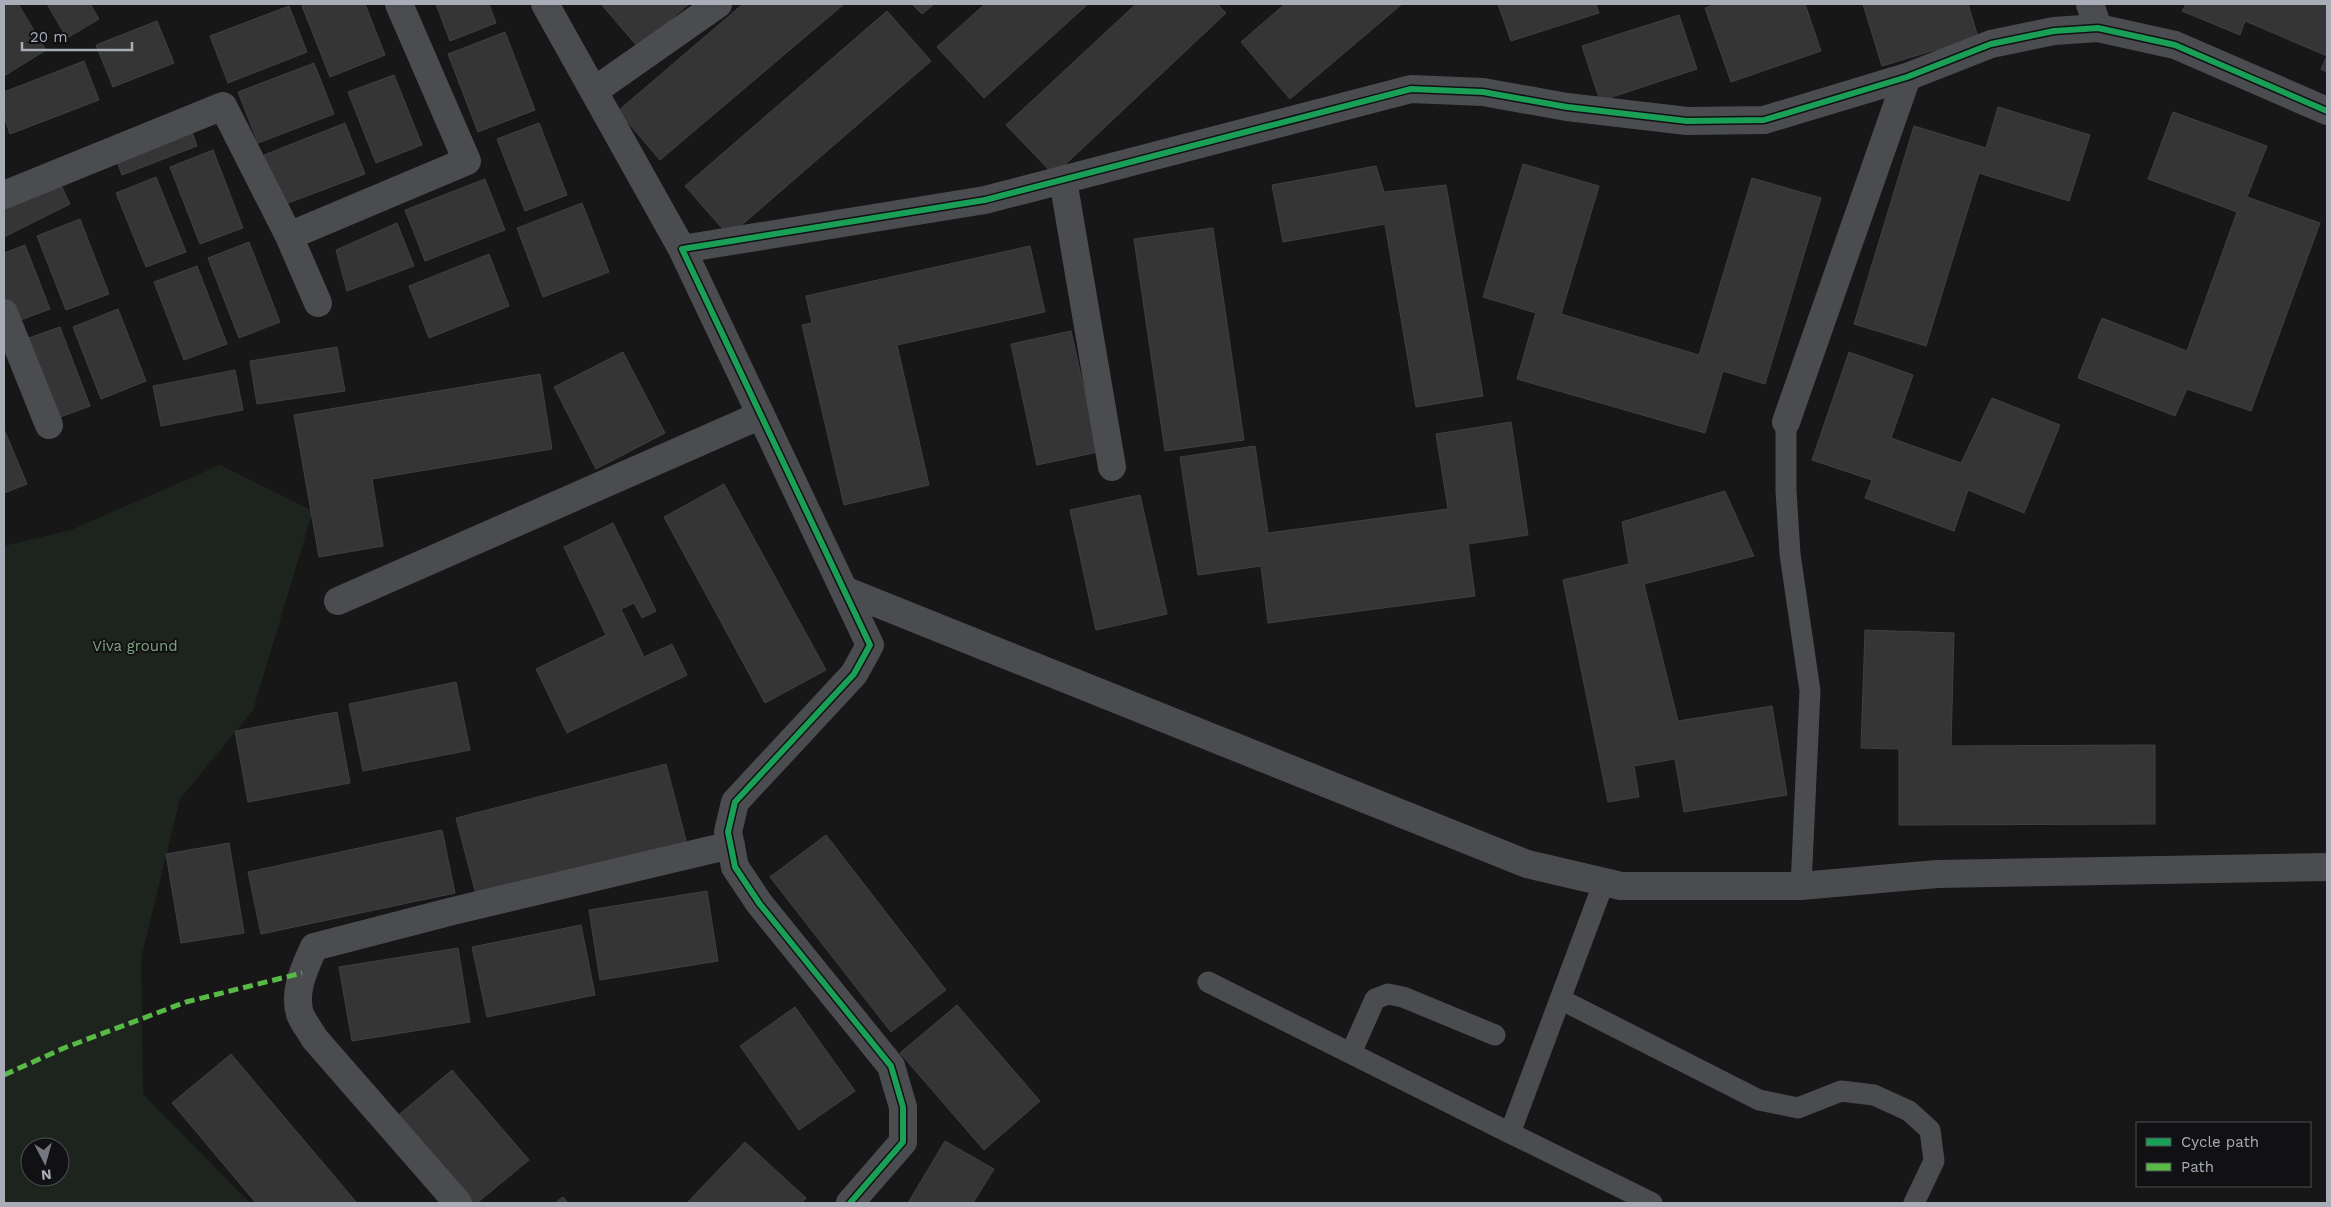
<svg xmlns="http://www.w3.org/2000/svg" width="2331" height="1207" font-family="'Work Sans',sans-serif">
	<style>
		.green { fill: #1d241e; fill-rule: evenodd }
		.building { fill: #353536; stroke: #3f4043 }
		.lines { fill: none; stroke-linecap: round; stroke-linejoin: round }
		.service { stroke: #4b4c50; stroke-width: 21 }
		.minor { stroke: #4b4c50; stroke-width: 28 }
		.quiet { stroke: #58b947; stroke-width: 5; stroke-dasharray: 10 5; stroke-linecap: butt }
		.cycleway-casing { stroke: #111113; stroke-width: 9 }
		.cycleway { stroke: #1a9f57; stroke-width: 6 }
		.labels { text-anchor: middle; stroke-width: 4; stroke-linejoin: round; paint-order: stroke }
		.park-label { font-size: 15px; fill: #7fa381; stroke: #111113 }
	</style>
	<rect width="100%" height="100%" fill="#171717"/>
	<path class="green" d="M220 465 313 511 253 710 180 799 141 958 143 1094 250 1203H4V546L71 530ZM30 1147H60V1177H30Z"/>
	<path class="building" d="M4 4H18L46 50 4 76Z
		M47 4H90L99 19 67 38Z
		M307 4H365L385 55 330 77 302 6Z
		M436 4H489L496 23 450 41Z
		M601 4H689L638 47Z
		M743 4H844L660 160 618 111Z
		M912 4H934L922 14Z
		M985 4H1088L984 98 937 47Z
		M1136 4H1217L1226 13 1054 175 1006 125Z
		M1285 4H1402L1290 99 1241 42Z
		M1498 4H1596L1599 13 1511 41Z
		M1717 4H1805L1821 51 1731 82 1705 8Z
		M1863 4H1968L1978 37 1882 66Z
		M2186 4H2327V72L2321 69 2327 56 2245 21 2240 35 2182 11Z
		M289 6 307 52 228 83 210 36Z
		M887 11 931 61 729 236 685 186Z
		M1679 15 1697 69 1600 101 1582 46Z
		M157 21 174 63 113 87 96 45Z
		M505 32 535 110 478 132 448 54Z
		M84 61 99 100 10 134 4 117V92Z
		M314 63 334 114 258 143 238 92Z
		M394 75 422 145 376 163 348 92Z
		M1998 107 2090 135 2069 201 1979 173 1926 346 1854 324 1914 126 1986 148Z
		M2173 112 2267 146 2247 197 2320 223 2251 411 2187 389 2175 416 2078 378 2102 318 2187 351 2237 212 2148 179Z
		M345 123 365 174 283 205 264 155Z
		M539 123 567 195 525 211 497 139Z
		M192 132 197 146 122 175 116 159Z
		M213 150 243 228 200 244 170 167Z
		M1523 164 1599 186 1561 314 1699 355 1752 178 1821 198 1765 384 1723 371 1705 433 1517 379 1536 313 1483 297Z
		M1376 166 1384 192 1446 185 1483 396 1416 407 1385 224 1283 242 1272 185Z
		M156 177 186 252 146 267 116 193Z
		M485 179 505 230 425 261 405 210Z
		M61 185 70 204 4 237V205Z
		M582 203 609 272 543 297 517 228Z
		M80 219 109 294 66 310 37 236Z
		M397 223 414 266 347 291 336 250Z
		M1213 228 1244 440 1165 451 1134 239Z
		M249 242 280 322 239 338 208 258Z
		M25 245 50 309 10 324 4 307V253Z
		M1030 246 1045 312 897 345 929 485 844 505 802 325 812 323 806 296Z
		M489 254 509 306 429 338 409 286Z
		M197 266 227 344 184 360 154 282Z
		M118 309 146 381 101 399 73 327Z
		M60 327 90 406 52 420 20 341Z
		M1071 331 1098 452 1037 465 1011 344Z
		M337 347 345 391 257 404 250 361Z
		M623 352 665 433 596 469 554 387Z
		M1849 352 1913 375 1891 438 1961 463 1992 398 2060 425 2024 513 1968 490 1954 531 1865 498 1872 480 1812 460Z
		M235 370 243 410 161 426 153 386Z
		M540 374 552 449 372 479 383 546 319 557 294 415Z
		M1511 422 1528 535 1468 544 1475 596 1268 623 1261 566 1198 575 1180 457 1255 446 1268 533 1448 509 1436 434Z
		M4 429 27 484 4 493Z
		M724 484 826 670 765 703 664 517Z
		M1725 491 1754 556 1644 584 1678 721 1772 706 1787 795 1684 812 1675 759 1634 766 1639 797 1608 802 1563 580 1629 564 1622 522Z
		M1140 495 1167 614 1096 630 1070 510Z
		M613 523 656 611 642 618 634 603 621 609 644 657 672 644 687 675 567 733 536 669 606 635 564 547Z
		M1865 630 1954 633 1951 746 2155 745V824L1899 825V749L1861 748Z
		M456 682 470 750 363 771 349 704Z
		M337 712 350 783 248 802 235 731Z
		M666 764 688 848 478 902 456 818Z
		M442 830 455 893 261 934 248 872Z
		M826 835 946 990 891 1032 770 877Z
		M229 843 244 933 181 943 166 854Z
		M707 891 718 961 600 980 589 910Z
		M581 925 595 995 487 1017 472 947Z
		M458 948 470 1022 352 1041 339 967Z
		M957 1005 1040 1101 984 1150 900 1053Z
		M795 1007 855 1091 799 1130 740 1046Z
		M231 1054 357 1203H256L172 1103Z
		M452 1070 529 1160 477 1203H468L395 1118Z
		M945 1141 994 1169 973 1203H908Z
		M745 1142 806 1198 802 1203H687Z
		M563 1197 568 1203H555Z"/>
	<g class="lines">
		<path class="service" d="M1786 422V491L1790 554 1810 691 1801 886
			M1208 982 1510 1133 1604 882
			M1560 999 1759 1100 1798 1108 1841 1091 1874 1095 1909 1111 1930 1130 1934 1161 1914 1203
			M1351 1053 1375 999 1388 994 1403 997 1495 1035
			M1510 1133 1652 1203"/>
		<path class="minor" d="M545 4 682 249
			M2090 4 2098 28
			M594 91 718 4
			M1063 180 1112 467
			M4 195 223 106 289 236 318 303
			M289 236 467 161 399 4
			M4 313 49 425
			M1786 422 1907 77
			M844 590 1527 864 1621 886H1801L1937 874 2327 867
			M338 601 761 415
			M458 1203 314 1038C310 1030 303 1022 300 1014 293 991 305 967 314 947L453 911 731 845
			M850 1203 903 1142V1107L891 1066 759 903 735 867 728 832 735 802 854 674 870 645 682 249 985 200 1411 89 1483 92 1567 107 1687 121 1764 120 1907 77 1991 44 2054 31 2098 28 2175 45 2327 111"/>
		<path class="quiet" d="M4 1075 64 1048 186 1002 302 973"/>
		<g class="cycleway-casing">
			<path id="cycleway" d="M850 1203 903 1142V1107L891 1066 759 903 735 867 728 832 735 802 854 674 870 645 682 249 985 200 1411 89 1483 92 1567 107 1687 121 1764 120 1907 77 1991 44 2054 31 2098 28 2175 45 2327 111"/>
		</g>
		<use href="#cycleway" class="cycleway"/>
	</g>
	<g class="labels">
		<g class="park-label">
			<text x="135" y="651">Viva ground</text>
		</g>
	</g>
	<rect width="2331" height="1207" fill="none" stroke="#a8adb8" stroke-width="10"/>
	<rect x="2136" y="1122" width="175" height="65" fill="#111113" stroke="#4d4f55"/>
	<rect x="2146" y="1138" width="25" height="8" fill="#1a9f57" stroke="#4d4f55"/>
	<text x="2181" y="1147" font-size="15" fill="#a8adb8">Cycle path</text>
	<rect x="2146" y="1163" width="25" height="8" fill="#58b947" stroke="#4d4f55"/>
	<text x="2181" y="1172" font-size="15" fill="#a8adb8">Path</text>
	<g transform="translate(45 1162) rotate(174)"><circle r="24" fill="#111113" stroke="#4d4f55"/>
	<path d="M0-4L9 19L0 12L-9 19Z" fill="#757880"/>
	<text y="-8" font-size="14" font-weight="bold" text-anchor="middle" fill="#a8adb8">N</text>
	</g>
	<path d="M22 42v8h110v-8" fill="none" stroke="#a8adb8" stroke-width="2.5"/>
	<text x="30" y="42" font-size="15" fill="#a8adb8" stroke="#111113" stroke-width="4" paint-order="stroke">20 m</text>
</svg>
